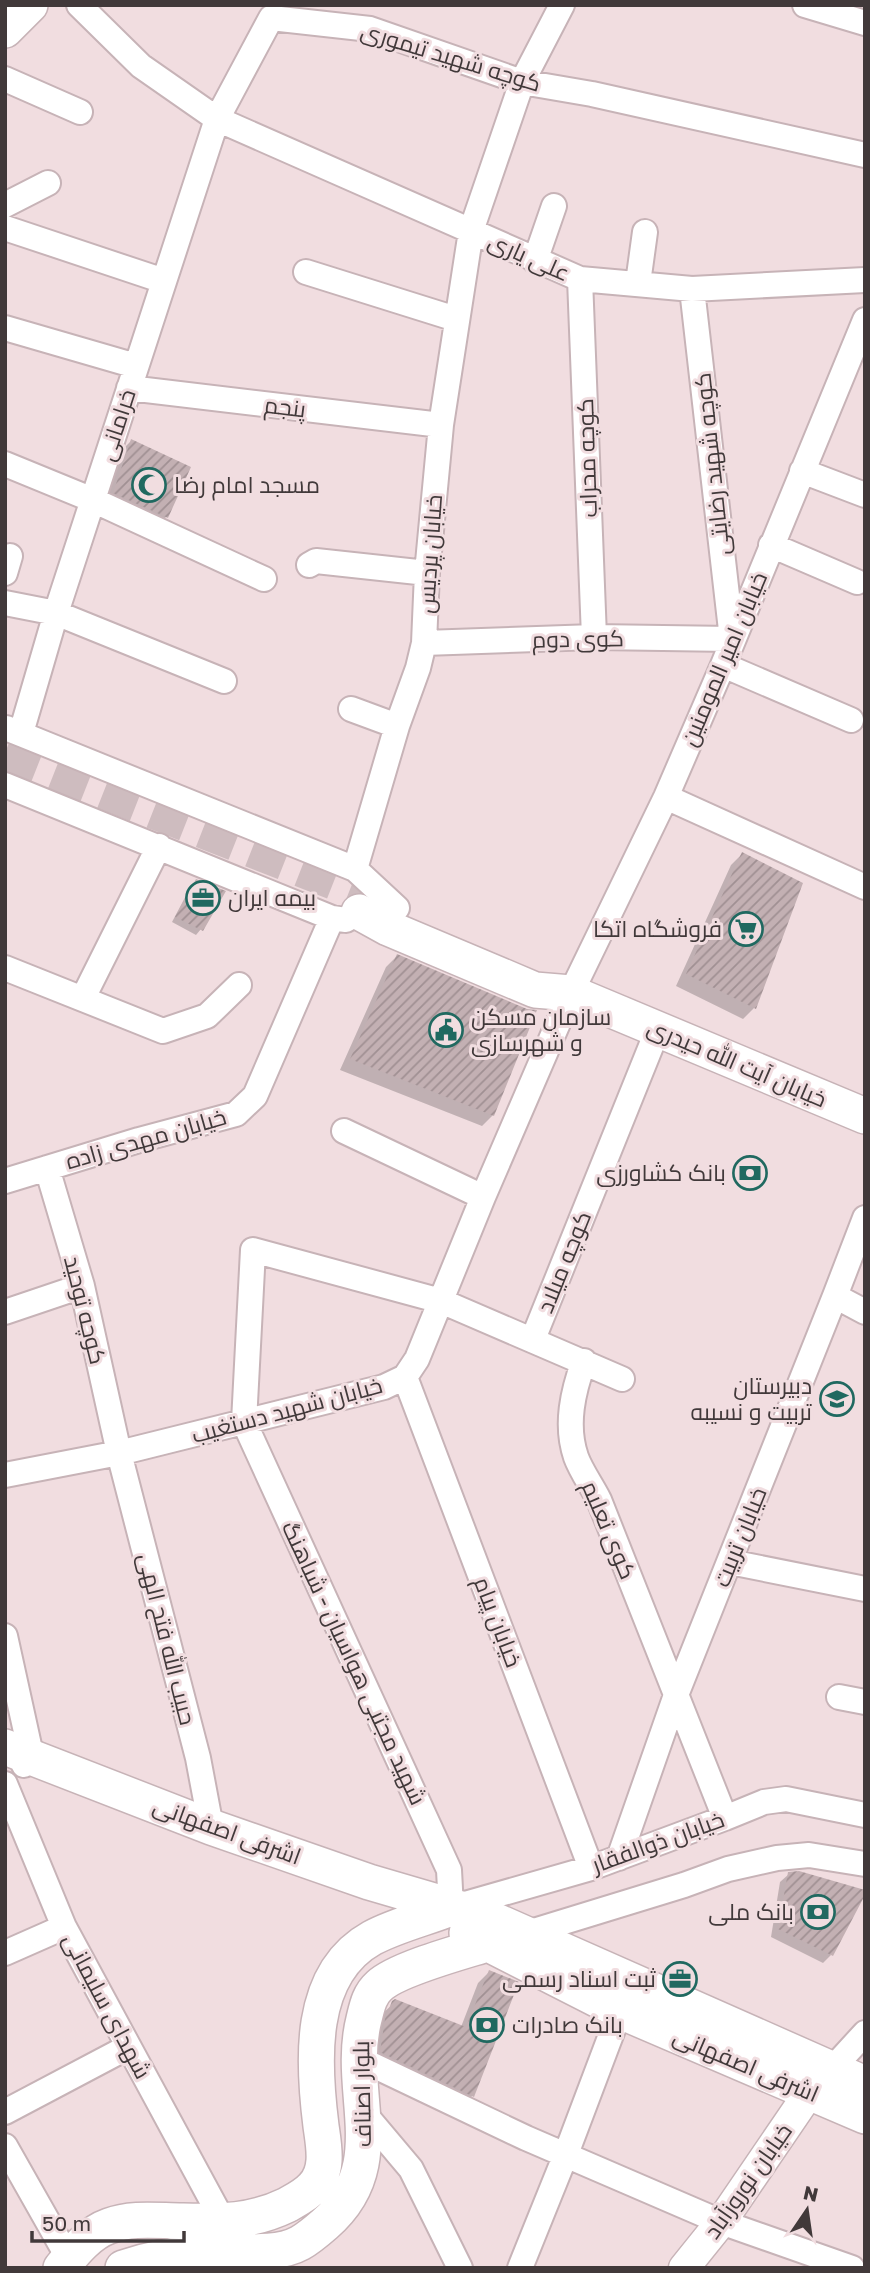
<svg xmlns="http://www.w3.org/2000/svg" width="870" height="2273" font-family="'Golos Text',Cairo,sans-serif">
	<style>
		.shadow { fill: #0003 }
		.building { fill: url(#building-hatch) }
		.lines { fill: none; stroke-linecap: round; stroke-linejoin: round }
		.secondary-tunnel { stroke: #cebcbf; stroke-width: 35; stroke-dasharray: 35 18; stroke-linecap: butt }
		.minor-casing { stroke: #c7b3b7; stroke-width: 28 }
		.tertiary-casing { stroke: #c7b3b7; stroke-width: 33 }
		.secondary-casing { stroke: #c7b3b7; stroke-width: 38 }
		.minor { stroke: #fff; stroke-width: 24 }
		.tertiary { stroke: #fff; stroke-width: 30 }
		.secondary { stroke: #fff; stroke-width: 35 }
		.labels { text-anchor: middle; stroke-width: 6; stroke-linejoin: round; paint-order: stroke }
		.street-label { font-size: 23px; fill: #41393a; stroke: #f1dde0 }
		.poi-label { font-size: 23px; fill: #41393a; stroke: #f1dde0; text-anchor: end }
	</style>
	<defs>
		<pattern id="building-hatch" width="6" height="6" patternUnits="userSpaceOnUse" patternTransform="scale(1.75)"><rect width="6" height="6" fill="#c3b0b3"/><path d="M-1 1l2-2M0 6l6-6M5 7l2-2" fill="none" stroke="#a09093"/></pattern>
	</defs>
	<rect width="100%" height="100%" fill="#f1dde0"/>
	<path class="shadow" d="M131 441 166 517 158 525 106 501 123 449Z
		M742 854 800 883 754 1008 743 1019 676 986 731 865Z
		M196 881 201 929 196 935 172 922 191 886Z
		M397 956 527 1010 493 1115 482 1126 340 1070 386 967Z
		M789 1874 831 1955 823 1963 771 1937 780 1882Z
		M489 1972 472 2096 462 2107 370 2063 379 2017 396 2001 461 2027 478 1983Z"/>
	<path class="building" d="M131 439 191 467 168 518 113 493Z
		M742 852 803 883 756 1009 686 974Z
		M196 879 226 891 203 931 175 917Z
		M397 954 527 1009 537 1010 494 1116 350 1059Z
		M799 1871 865 1890V1895L833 1956 778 1929 788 1872Z
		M489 1970 519 1982 474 2097 380 2052 385 2019 392 2001 395 1999 466 2027Z"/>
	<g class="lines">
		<path class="secondary-tunnel" d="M5 753 366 895"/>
		<g class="minor-casing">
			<path id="minor" d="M79 5 141 66 217 119 580 279 692 289 865 280
				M805 5 865 23
				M5 79 80 112
				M5 205 48 183
				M5 228 164 281
				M535 261 554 206
				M306 272 456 319
				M580 279 594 637
				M638 283 645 232
				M5 328 136 366
				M129 388 441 425
				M5 464 93 500 264 579
				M802 471 865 495
				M771 545 857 582
				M309 565 316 561 427 573
				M5 573 10 556
				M5 603 56 613 224 681
				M424 643 594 637 732 639 692 289
				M723 665 851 720
				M351 709 397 726
				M6 728 355 869 397 908
				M21 733 56 613 217 119 271 18 370 29 522 82 592 94 865 155
				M5 785 332 918 346 920
				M666 797 865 887
				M355 869 397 726 418 668 424 643 427 573 441 425 471 231 522 82 562 5
				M5 968 163 1031 207 1016 239 985
				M83 998 159 846
				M344 1131 483 1197
				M47 1168 82 1286 119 1453 198 1758 211 1827
				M5 1181 139 1140 236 1114 255 1096 332 918
				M835 1296 865 1312
				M5 1312 82 1286
				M533 1339 658 1029
				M584 1361C573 1391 565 1425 576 1457 581 1471 592 1486 599 1500L725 1818
				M405 1377 591 1868
				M622 1379 441 1301 253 1250 244 1422 449 1870 451 1908 591 1868 725 1818 764 1802 786 1799 865 1815
				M5 1475 119 1453 384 1387 405 1377 417 1359 483 1197 571 993 666 797 723 665 865 320
				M730 1562 865 1589
				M5 1636 32 1759 24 1765
				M839 1697 865 1702
				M5 1784 64 1927 223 2221
				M619 1858 676 1695 835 1296 865 1218
				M521 1935 684 1885 728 1869 777 1858 809 1855 865 1864
				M5 1953 64 1927
				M360 2059 526 2138 721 2222 852 2268
				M832 2069 865 2033
				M5 2112 128 2047
				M363 2112 411 2169 460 2268
				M5 2146 69 2259
				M520 2268 566 2154 620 2011"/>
		</g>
		<g class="tertiary-casing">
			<path id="tertiary" d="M684 2268 721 2222 809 2093"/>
		</g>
		<g class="secondary-casing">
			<path id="secondary" d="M5 30 30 5
				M359 912 388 928 535 990 571 993 865 1116
				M5 1747 211 1827 369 1882 485 1916 865 2084
				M467 1933 620 2011 865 2116
				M61 2268C74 2252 89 2233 109 2226 133 2217 158 2221 183 2221 221 2222 252 2222 287 2205 296 2200 306 2195 313 2187 329 2171 324 2147 321 2126 313 2063 307 1974 372 1938 396 1925 426 1918 451 1908
				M123 2268C150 2259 177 2254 206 2252 233 2250 275 2257 300 2243 309 2238 317 2231 325 2224 394 2164 345 2093 364 2019 367 2007 369 1995 379 1986 397 1969 461 1952 487 1944"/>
		</g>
		<use href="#minor" class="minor"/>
		<use href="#tertiary" class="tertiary"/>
		<use href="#secondary" class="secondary"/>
	</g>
	<defs>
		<g id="mosque-ring" transform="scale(1.75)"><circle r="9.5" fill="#f1dde0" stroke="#206960" stroke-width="1.5"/><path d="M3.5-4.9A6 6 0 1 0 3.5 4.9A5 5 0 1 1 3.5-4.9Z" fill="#206960"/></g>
		<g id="office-ring" transform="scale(1.75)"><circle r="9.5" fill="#f1dde0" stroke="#206960" stroke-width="1.5"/><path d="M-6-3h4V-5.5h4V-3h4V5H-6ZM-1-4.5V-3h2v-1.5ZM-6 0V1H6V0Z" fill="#206960"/></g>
		<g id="supermarket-ring" transform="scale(1.75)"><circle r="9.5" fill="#f1dde0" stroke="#206960" stroke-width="1.5"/><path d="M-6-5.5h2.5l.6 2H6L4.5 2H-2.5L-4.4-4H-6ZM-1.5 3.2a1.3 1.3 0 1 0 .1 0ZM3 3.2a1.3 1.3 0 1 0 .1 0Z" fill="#206960"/></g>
		<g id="civic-ring" transform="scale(1.75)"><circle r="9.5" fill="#f1dde0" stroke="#206960" stroke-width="1.5"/><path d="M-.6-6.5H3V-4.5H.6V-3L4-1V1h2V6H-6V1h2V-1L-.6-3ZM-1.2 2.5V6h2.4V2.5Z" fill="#206960"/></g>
		<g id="bank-ring" transform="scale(1.75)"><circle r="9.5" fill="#f1dde0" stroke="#206960" stroke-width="1.5"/><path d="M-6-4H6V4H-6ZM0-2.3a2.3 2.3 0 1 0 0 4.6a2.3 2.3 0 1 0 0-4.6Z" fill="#206960"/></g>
		<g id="school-ring" transform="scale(1.75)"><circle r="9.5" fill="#f1dde0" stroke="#206960" stroke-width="1.5"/><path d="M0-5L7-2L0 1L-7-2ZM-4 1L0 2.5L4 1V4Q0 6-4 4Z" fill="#206960"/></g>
	</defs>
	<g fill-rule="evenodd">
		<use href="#mosque-ring" x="149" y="485"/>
		<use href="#office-ring" x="203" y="898"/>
		<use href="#supermarket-ring" x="746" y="929"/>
		<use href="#civic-ring" x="446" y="1030"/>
		<use href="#bank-ring" x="750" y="1173"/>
		<use href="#school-ring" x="837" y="1399"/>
		<use href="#bank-ring" x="818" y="1912"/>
		<use href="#office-ring" x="680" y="1979"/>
		<use href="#bank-ring" x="487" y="2025"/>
	</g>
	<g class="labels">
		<g class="street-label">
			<text transform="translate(451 57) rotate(17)" y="8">کوچه شهید تیموری</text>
			<text transform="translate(529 257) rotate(24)" y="8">علی یاری</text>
			<text transform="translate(285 407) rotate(7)" y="8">پنجم</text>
			<text transform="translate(117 425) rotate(-72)" y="8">خرامانی</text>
			<text transform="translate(587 458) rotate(-92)" y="8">کوچه محراب</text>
			<text transform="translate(712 464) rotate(-96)" y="8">کوچه شهید رضایتی</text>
			<text transform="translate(430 554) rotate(-86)" y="8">خیابان پردیس</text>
			<text transform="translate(578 639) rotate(-1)" y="8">کوی دوم</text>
			<text transform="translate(724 659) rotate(-67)" y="8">خیابان امیر المومنین</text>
			<text transform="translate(737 1063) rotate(23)" y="8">خیابان آیت الله حیدری</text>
			<text transform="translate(146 1139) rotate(-16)" y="8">خیابان مهدی زاده</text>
			<text transform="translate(564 1262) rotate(-68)" y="8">کوچه میلاد</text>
			<text transform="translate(85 1310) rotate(76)" y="8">کوچه توحید</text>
			<text transform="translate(287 1410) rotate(-15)" y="8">خیابان شهید دستغیب</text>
			<text transform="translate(609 1530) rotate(67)" y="8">کوی تعلیم</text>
			<text transform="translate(740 1537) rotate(-68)" y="8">خیابان تربیت</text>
			<text transform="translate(498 1622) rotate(69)" y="8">خیابان پیام</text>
			<text transform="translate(167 1639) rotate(76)" y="8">حبیب الله فتح الهی</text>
			<text transform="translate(354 1663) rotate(65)" y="8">شهید مجتبی هواسیان - شباهنگ</text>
			<text transform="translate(227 1831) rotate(20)" y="8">اشرفی اصفهانی</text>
			<text transform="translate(658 1842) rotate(-20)" y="8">خیابان ذوالفقار</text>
			<text transform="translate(107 2006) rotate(62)" y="8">شهدای سلیمانی</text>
			<text transform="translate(746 2065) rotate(23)" y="8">اشرفی اصفهانی</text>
			<text transform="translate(362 2094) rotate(-91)" y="8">بلوار اصناف</text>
			<text transform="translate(748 2181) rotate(-55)" y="8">خیابان نوروزآباد</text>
		</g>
		<g class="poi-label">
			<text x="174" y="493" text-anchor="start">مسجد امام رضا</text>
			<text x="228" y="906" text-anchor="start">بیمه ایران</text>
			<text x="722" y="937">فروشگاه اتکا</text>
			<text x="471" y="1025" text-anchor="start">سازمان مسکن<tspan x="471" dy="26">و شهرسازی</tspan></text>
			<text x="726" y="1181">بانک کشاورزی</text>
			<text x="812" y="1394">دبیرستان<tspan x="812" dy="26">تربیت و نسیبه</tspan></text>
			<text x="794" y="1920">بانک ملی</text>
			<text x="656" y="1987">ثبت اسناد رسمی</text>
			<text x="512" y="2033" text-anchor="start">بانک صادرات</text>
		</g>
	</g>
	<rect width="870" height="2273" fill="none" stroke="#41393a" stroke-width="14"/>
	<g transform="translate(807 2210) rotate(13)" stroke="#f1dde0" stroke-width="5" paint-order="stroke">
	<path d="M0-5L12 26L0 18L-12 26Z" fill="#41393a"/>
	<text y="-10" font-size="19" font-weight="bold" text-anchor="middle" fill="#41393a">N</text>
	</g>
	<path d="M32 2231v10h152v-10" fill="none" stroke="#41393a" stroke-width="3.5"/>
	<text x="42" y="2231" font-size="21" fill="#41393a" stroke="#f1dde0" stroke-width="5" paint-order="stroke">50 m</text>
</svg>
